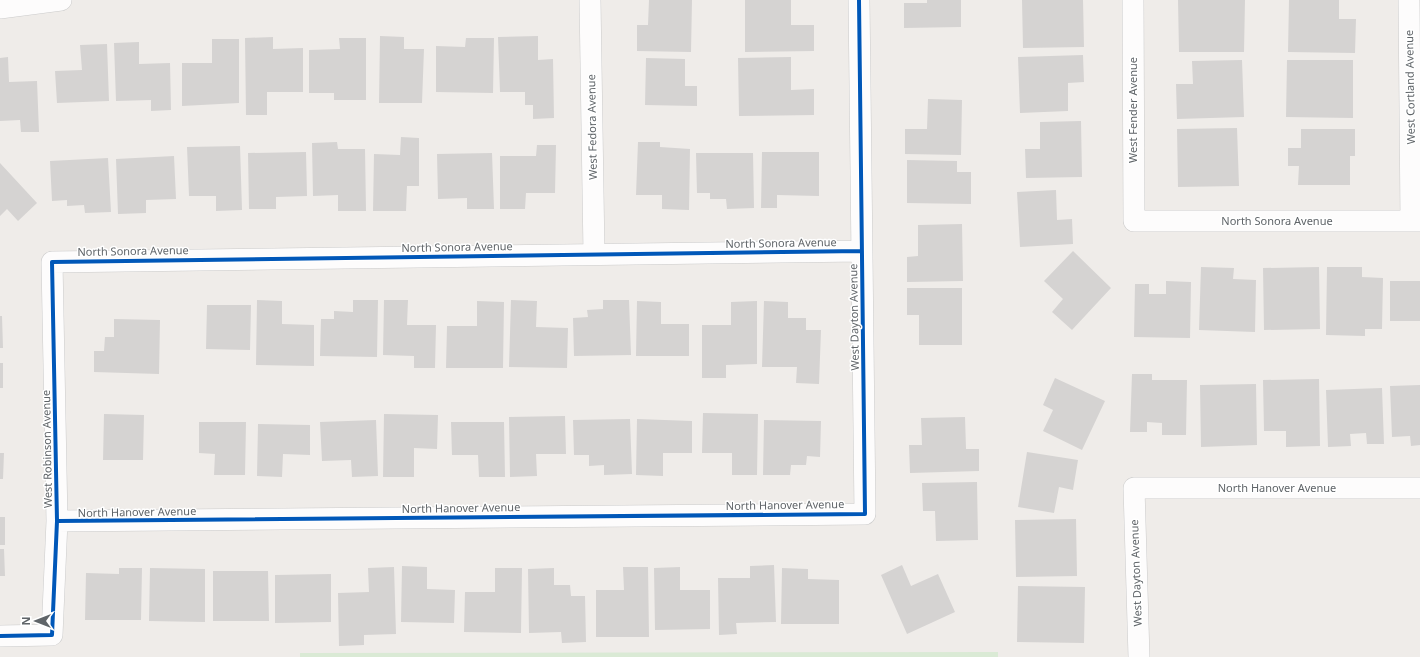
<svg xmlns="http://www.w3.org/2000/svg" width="1420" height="657" font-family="'Noto Sans',sans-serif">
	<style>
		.green { fill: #daead5 }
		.building { fill: #d5d3d2 }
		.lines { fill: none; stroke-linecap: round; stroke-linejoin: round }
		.minor-casing { stroke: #cbcbcb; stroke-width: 22 }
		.minor { stroke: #fdfcfc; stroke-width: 21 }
		.cycleway-casing { stroke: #fff; stroke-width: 6 }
		.cycleway { stroke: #0057b8; stroke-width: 4 }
		.labels { text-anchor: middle; stroke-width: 3; stroke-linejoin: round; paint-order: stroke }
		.street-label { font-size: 11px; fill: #5f6468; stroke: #fff }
	</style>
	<rect width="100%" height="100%" fill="#efece9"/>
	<path class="green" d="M998 652V657H300V653Z"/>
	<path class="building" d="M649 0H692L691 52 637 51V25H648Z
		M745 0H791V25H814V51L745 52Z
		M927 0H961V27L904 28V3H927Z
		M1022 0H1083L1084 47 1023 48Z
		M1178 0H1245L1244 52H1179Z
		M1289 0H1339V19H1356L1355 53 1288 52Z
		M380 36 404 37V49H424L422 103H379Z
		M538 36V60L553 59 554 118 533 119V105H525V92H500L498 37Z
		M273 37V49L303 48V92H267V115H246L245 38Z
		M339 38H366V100H334V93H309V50L340 49Z
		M466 38H494L493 93 436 92V46L465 47Z
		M212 39H239V103L182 106V63H212Z
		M139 42V64L170 63 171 110 151 111V100L116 101 114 43Z
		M107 44 109 101 57 103 55 71 82 70 80 45Z
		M1083 55 1084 82 1068 83V111L1020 113 1018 57Z
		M8 57 9 82 37 81 39 132H21L20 120 0 121V58Z
		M791 57V90L814 89V115L739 116 738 58Z
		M646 58 685 59V86H697V106L645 105Z
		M1242 60 1244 117 1177 119 1176 84H1193L1192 61Z
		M1287 60H1353V118L1286 117Z
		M928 99 962 100 961 155 905 154V129H927Z
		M1081 121 1082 177 1026 178 1025 149H1040V122Z
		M1237 128 1239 186 1178 187 1177 129Z
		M1301 129H1355V156H1350V185H1298L1299 166H1288V148H1301Z
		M401 137 419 138V186H407L406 211H373L374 154 400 155Z
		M337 142 338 149H365L366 211H338V195L313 196 312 143Z
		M638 142H660V147L690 149 689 210 662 209V195H636Z
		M537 145H556L555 193H526L525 209H500V156H536Z
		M240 146 242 210 216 211V196H189L187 147Z
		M306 152 307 196 276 197V209H249L248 153Z
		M762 152H819V196L777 195V208H761Z
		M492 153 494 209H467V198L438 199 437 154Z
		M696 153H753L754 208 727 209 726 199H710V193H697Z
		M174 156 176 199 146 200V213L118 214 116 159Z
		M108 158 111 212 85 213 84 205 67 206V200L52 201 50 161Z
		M907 160 957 161V172H971V204L907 203Z
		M0 163 37 203 18 221 7 209 0 216Z
		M1056 190 1057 220 1072 219 1073 244 1020 247 1017 192Z
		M962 224 963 281 907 282V257L918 256V225Z
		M1073 251 1111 288 1072 330 1052 312 1063 299 1044 281Z
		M1201 267 1234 268 1233 279 1256 280 1255 332 1199 330Z
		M1319 267 1320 329 1264 330 1263 268Z
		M1327 267H1362V277L1383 278 1382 329H1365V336L1326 335Z
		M1166 281 1191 282 1190 338 1134 337 1135 284H1149V294H1166Z
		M1390 281H1420V321H1390Z
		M907 288H962V345H919V315H907Z
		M257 300 282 301V324L314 325V366L256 365Z
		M353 300H378L377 357 320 356 321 319H334V311L353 312Z
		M384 300H408L407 325H436L435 368H414V356L383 355Z
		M511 300 537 301 536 327 568 328 567 368 509 367Z
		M603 300H629L631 355 574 356 573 318 588 317 587 310 603 309Z
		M477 301 504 302 503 368H446L447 326H477Z
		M637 301 661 302V324H689V356H636Z
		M757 301V364L726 365V378H702V325H731V302Z
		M764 301 788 302V318H806V330H821L819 384 796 383 797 367H762Z
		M207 305H251L250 350 206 349Z
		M0 316H2L3 348H0Z
		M114 319 160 320 159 374 94 372V351H104L105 337H114Z
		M0 363H3V388H0Z
		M1132 374H1152V380H1187L1186 435H1162V423L1147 422V432H1130Z
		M1055 378 1105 401 1082 450 1043 431 1053 410 1043 405Z
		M1319 379 1320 446 1286 447V431H1264L1263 380Z
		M1256 384 1257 445 1201 447 1200 385Z
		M1420 385V445L1411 446 1410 436 1392 437 1390 386Z
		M1382 388 1384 444H1367L1366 433 1350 434 1351 446 1328 447 1326 390Z
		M703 413 758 414 757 475H732V453H702Z
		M104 414 144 415 143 460H103Z
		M384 414 438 415 437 449 414 448V477H383Z
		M565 416 566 454H536L537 476 510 477 509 417Z
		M965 417 966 449H979V471L910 473 909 445H922L921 418Z
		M630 419 632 474 604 475V465L589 466V455H574L573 420Z
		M637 419 692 421V453H663V476L636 475Z
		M376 420 378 476 352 477 351 460 322 461 320 422Z
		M764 420 821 421 820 457 807 456 806 465H791L790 475H763Z
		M199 422H246L245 475H214L215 454 199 453Z
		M451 422H504L505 477H479L478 455H452Z
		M258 424 310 425V455L283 454 282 477 257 476Z
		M1027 452 1078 460 1073 490 1059 487 1054 513 1018 507Z
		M0 453H4L3 479H0Z
		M977 482 978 540 936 541 935 511H923L922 483Z
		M0 517H5V545H0Z
		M1076 519 1077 576 1016 577 1015 520Z
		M0 549H4L5 576H0Z
		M774 565 776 622 736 623 737 634 719 635 718 578H750V566Z
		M902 565 911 586 938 574 955 612 907 634 881 575Z
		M402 566 427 567V589L455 590 454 623 401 622Z
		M394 567 396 634 364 635V645L339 646 338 593 369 592 368 568Z
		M623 567H648L649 637H596V590H624Z
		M680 567V590H710V629L655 630 654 568Z
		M119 568H142L141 620H85L86 573 119 574Z
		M150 568 205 569V622L149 621Z
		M495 568H522L521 633 464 632 465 592H495Z
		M554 568V585H570L571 596H585L586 642 562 643 561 632 529 633 528 569Z
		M782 568 808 569V579L839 580V624H781Z
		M213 571H268L269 621H213Z
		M331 574V622L275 623V575Z
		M1018 586 1085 587 1084 643 1017 642Z"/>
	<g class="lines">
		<g class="minor-casing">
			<path id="minor" d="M590 0 594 254
				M1133 0 1134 221H1420
				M1409 0 1411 221
				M0 8 61 0
				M57 521 865 514 859 0
				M0 636 52 635 57 521 52 262 862 251
				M1139 657 1134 488H1420"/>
		</g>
		<use href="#minor" class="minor"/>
		<g class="cycleway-casing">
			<path id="cycleway" d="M57 521 865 514 859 0
				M0 636 52 635 57 521 52 262 862 251"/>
		</g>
		<use href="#cycleway" class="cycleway"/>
	</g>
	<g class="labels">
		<g class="street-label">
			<text transform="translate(1410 87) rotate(-91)" y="4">West Cortland Avenue</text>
			<text transform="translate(1133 110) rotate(-90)" y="4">West Fender Avenue</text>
			<text transform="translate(592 127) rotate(-91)" y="4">West Fedora Avenue</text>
			<text x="1277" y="225">North Sonora Avenue</text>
			<text transform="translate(781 243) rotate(-1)" y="4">North Sonora Avenue</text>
			<text transform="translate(457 247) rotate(-1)" y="4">North Sonora Avenue</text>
			<text transform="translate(133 251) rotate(-1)" y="4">North Sonora Avenue</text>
			<text transform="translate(854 317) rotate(-91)" y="4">West Dayton Avenue</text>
			<text transform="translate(47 449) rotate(-91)" y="4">West Robinson Avenue</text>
			<text x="1277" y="492">North Hanover Avenue</text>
			<text transform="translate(785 505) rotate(-1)" y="4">North Hanover Avenue</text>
			<text transform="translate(461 508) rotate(-1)" y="4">North Hanover Avenue</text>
			<text transform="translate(137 512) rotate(-1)" y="4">North Hanover Avenue</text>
			<text transform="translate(1136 573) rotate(-92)" y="4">West Dayton Avenue</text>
		</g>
	</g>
	<g transform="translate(36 621) rotate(270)" stroke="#ffffff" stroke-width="3" paint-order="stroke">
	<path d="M0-3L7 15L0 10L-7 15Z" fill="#5f6468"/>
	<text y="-6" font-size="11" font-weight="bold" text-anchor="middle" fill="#5f6468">N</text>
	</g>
</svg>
